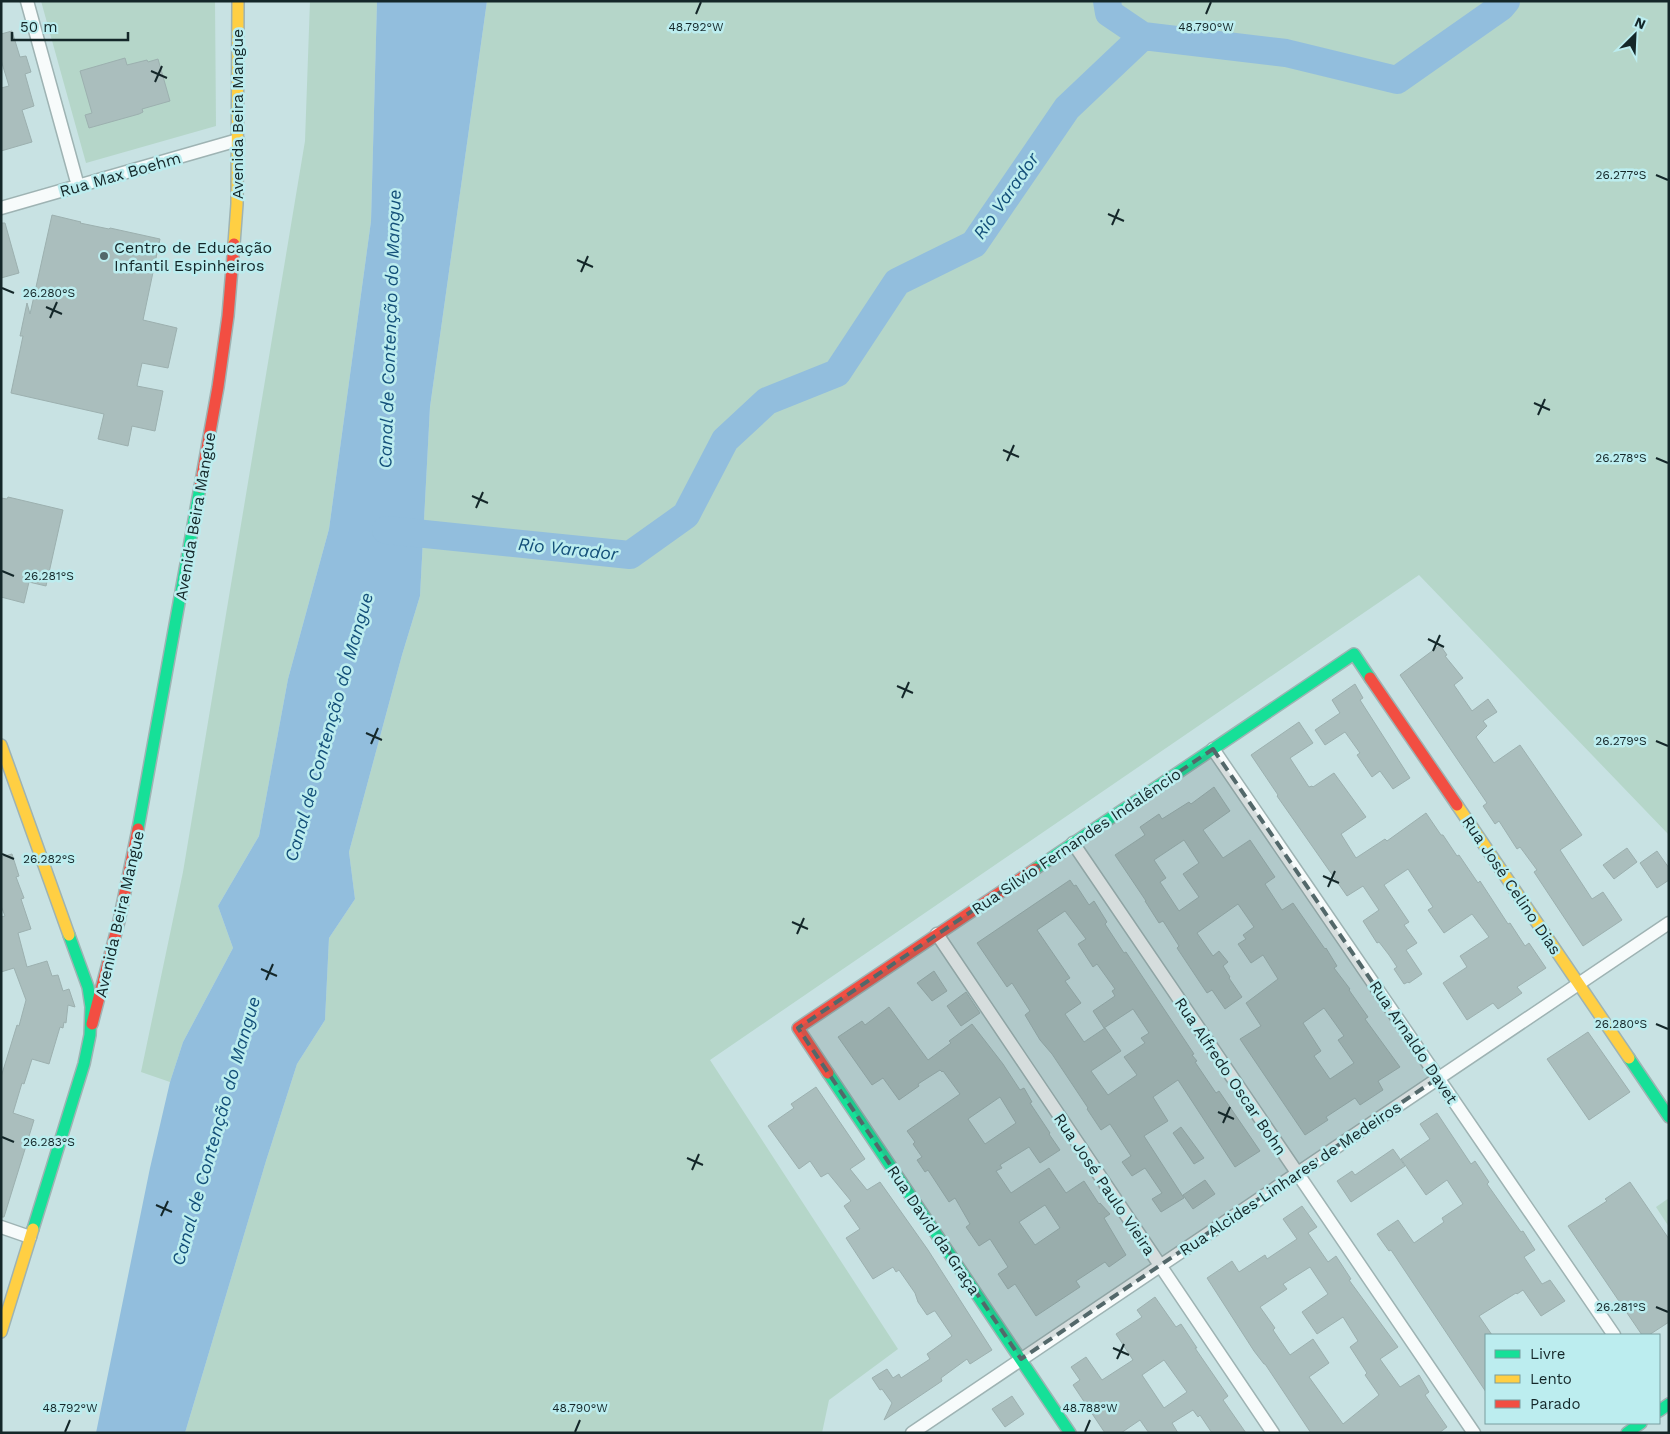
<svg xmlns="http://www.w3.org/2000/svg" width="1670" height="1434" font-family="'Work Sans',sans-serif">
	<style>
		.green { fill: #b5d6c9 }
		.water { fill: #92bedd }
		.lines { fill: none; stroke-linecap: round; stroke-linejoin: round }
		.river { stroke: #92bedd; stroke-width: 28 }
		.building { fill: #aabebd; stroke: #9cb0af; fill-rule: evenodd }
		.street-casing { stroke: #9eb3b3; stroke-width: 15 }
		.fast-casing { stroke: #9eb3b3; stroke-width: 14 }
		.slow-casing { stroke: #9eb3b3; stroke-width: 14 }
		.jam-casing { stroke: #9eb3b3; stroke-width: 14 }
		.street { stroke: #f7fbfb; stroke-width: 12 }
		.fast { stroke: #16e098; stroke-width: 11 }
		.slow { stroke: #ffcf43; stroke-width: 11 }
		.jam { stroke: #f24e42; stroke-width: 11 }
		.marked { fill: #53686a; fill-opacity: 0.2; stroke: #53686a; stroke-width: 4; stroke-dasharray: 10 6; stroke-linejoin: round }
		.ticks { fill: none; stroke: #142729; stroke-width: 2 }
		.poi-dot { fill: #53686a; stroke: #bcedef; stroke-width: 2 }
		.labels { text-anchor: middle; stroke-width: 5; stroke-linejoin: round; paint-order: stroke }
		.street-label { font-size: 16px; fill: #142729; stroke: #bcedef }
		.poi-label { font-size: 16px; fill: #142729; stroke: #bcedef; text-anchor: start }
		.water-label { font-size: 18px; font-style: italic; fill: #134f79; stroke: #bcedef }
		.ticks-label { font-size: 12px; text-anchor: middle; fill: #142729; stroke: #bcedef; stroke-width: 5; stroke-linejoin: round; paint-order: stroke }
	</style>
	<rect width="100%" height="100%" fill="#c8e2e3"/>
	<path class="green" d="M41 1H215L216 126 86 163Z
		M310 1H377L371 221 329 529 288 679 259 836 218 906 233 948 183 1042 170 1082 141 1072 183 872 305 141Z
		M487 1H1669V835L1419 575 710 1060 898 1349 829 1400 822 1433H185L266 1161 297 1064 325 1020 329 938 355 899 349 852 402 655 420 596 430 407Z
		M1669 1198V1227L1656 1207Z"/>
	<path class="water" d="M377 1H487L430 407 420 596 402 655 349 852 355 899 329 938 325 1020 297 1064 266 1161 185 1433H96L150 1168 170 1082 183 1042 233 948 218 906 259 836 288 679 329 529 371 221Z"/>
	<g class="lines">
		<path class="river" d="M1107 1 1109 13 1143 36
			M386 530 630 555 686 515 725 440 767 401 837 373 897 282 974 244 1067 108 1143 36 1286 53 1397 80 1501 7 1506 1"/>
	</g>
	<path class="building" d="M12 31 20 57 26 56 31 72 25 74 34 106 22 110 32 142 1 151V88L9 86 1 60V34Z
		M125 58 127 65 147 60 148 62 158 59 170 101 142 109 143 112 139 114 89 128 85 115 92 113 80 71Z
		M52 215 81 222 80 223 109 229 110 228 160 239 143 320 177 328 168 368 142 363 137 386 163 391 155 431 132 426 128 446 98 439 104 414 11 393 23 336H20L27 303 30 314Z
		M1 223H5L19 273 1 278Z
		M8 497 63 510 46 586 29 582 24 603 1 597V498L7 499Z
		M1440 645 1447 655 1445 656 1463 678 1454 685 1472 711 1488 699 1497 712 1483 721 1487 726 1476 737 1494 763 1520 745 1582 835 1560 850 1592 899 1603 892 1622 920 1583 946 1534 872 1537 870 1520 847 1517 849 1499 821 1495 824 1483 806 1487 803 1400 675Z
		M1355 684 1363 698 1360 700 1410 778 1393 789 1380 771 1372 777 1357 755 1360 753 1345 732 1325 745 1315 730 1340 713 1332 700Z
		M1299 722 1313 743 1290 758 1309 787 1312 786 1313 787 1334 773 1366 817 1341 834 1356 858 1385 839 1387 841 1426 813 1441 835H1443L1457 856 1459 855 1478 883 1480 881 1508 924 1510 923 1525 946 1529 943 1546 968 1517 987 1522 993 1498 1009 1493 1003 1467 1020 1443 983 1467 967 1460 956 1489 937 1472 914 1444 933 1428 910 1433 907 1408 869 1384 885 1409 922 1404 925 1417 943 1406 950 1422 974 1409 983 1408 982 1404 984 1394 969 1397 967 1389 955 1379 942 1377 943 1363 921 1379 910 1363 886 1347 896 1277 796 1278 795 1251 755Z
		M1214 787 1230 811 1203 830 1223 858 1250 840 1275 877 1265 884 1282 910 1293 903 1325 949 1326 948 1337 966 1334 968 1350 989 1349 990 1368 1017 1365 1019 1400 1067 1378 1081 1383 1090 1360 1105 1355 1098 1326 1117 1328 1120 1305 1135 1240 1039 1261 1026 1246 1003 1278 979 1263 955 1251 963 1238 944 1246 939 1243 935 1254 927 1238 904 1197 933 1213 956 1219 951 1228 962 1223 966 1230 977 1229 978 1242 997 1225 1009 1212 990 1207 993 1177 948 1179 946 1163 921 1159 923 1145 901H1146L1115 855 1145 835 1140 827 1159 814 1162 819 1189 802 1191 804ZM1184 840 1199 863 1183 874 1199 897 1179 911 1160 882 1166 878 1154 860ZM1324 1008 1344 1036 1338 1040 1354 1063 1330 1079 1314 1056 1321 1051 1303 1023Z
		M1627 848 1637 862 1614 879 1603 865Z
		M1657 851 1669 868V880L1657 888 1640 863Z
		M12 854 19 876 16 877 24 898 21 899 31 929 18 933 27 967 47 961 52 976 58 975 63 991 69 989 75 1007 68 1005 66 1023 64 1022 63 1028 60 1027 49 1064 32 1059 24 1084 22 1083 13 1113 34 1120 4 1217H1V1077L17 1025 19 1026 26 1000 14 968 1 972V917L5 916 1 906V857Z
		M1070 880 1074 886 1076 885 1089 905 1094 901 1107 922 1105 924 1124 953 1126 952 1194 1054 1192 1055 1197 1061 1195 1062 1216 1093 1219 1091 1260 1151 1235 1167 1178 1080 1153 1097 1168 1121 1144 1136 1184 1198 1161 1212 1152 1199 1162 1193 1145 1168 1132 1176 1122 1162 1131 1156 1110 1124 1101 1130 1087 1109 1088 1108 1052 1054 1040 1040 1025 1015 1030 1011 1012 983 1007 987 977 943ZM1065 911 1086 939 1078 944 1093 967 1097 964 1115 989 1112 991 1115 996 1093 1011 1104 1028 1133 1009 1149 1033 1141 1038 1145 1043 1124 1057 1137 1075 1108 1095 1091 1071 1121 1051 1105 1028 1084 1042 1065 1014 1081 1003 1065 981 1070 978 1037 930Z
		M934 971 947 991 932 1001 917 983Z
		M966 992 980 1013 961 1026 947 1006Z
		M889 1007 928 1060 951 1043 949 1041 972 1024 1003 1064 1020 1090 1024 1088 1032 1102 1030 1103 1050 1133 1049 1134 1060 1150 1040 1163 1029 1147 1000 1165 1002 1168 996 1171 1011 1193 1049 1168 1066 1193 1084 1181 1099 1204 1100 1203 1110 1214 1104 1218 1126 1255 1109 1267 1105 1262 1076 1281 1080 1287 1036 1316 1015 1284 1008 1289 998 1274 1008 1267 990 1239 979 1246 966 1227 970 1224 955 1198 949 1202 928 1170 925 1172 917 1160 922 1157 913 1144 915 1142 907 1131 960 1094 943 1071 942 1072 940 1070 918 1084 919 1086 899 1100 883 1078 872 1085 838 1037 862 1021 865 1025ZM1000 1097 1016 1123 985 1144 968 1119ZM1045 1205 1060 1228 1035 1245 1019 1222Z
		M1588 1032 1630 1092 1589 1120 1547 1059Z
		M816 1087 865 1159 850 1169 867 1190 880 1182 928 1250 992 1350 970 1364 967 1359 941 1378 942 1381 884 1420 892 1403 882 1389 880 1390 872 1378 887 1369 893 1378 899 1374 901 1378 930 1359 927 1354 952 1336 935 1311H934L927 1315 918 1302 915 1293 899 1270 896 1272 893 1267 873 1279 846 1238 860 1229 844 1206 851 1201 828 1173 821 1177 810 1161 799 1169 768 1126 794 1108 791 1104Z
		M1437 1113 1471 1164 1475 1161 1489 1182 1487 1184 1521 1232 1523 1231 1535 1250 1524 1257 1542 1284 1550 1280 1565 1301 1541 1316 1523 1290 1517 1294 1516 1293 1479 1316 1492 1335H1486V1392L1391 1250 1389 1251 1377 1234 1398 1220 1414 1243 1444 1222 1442 1218 1463 1204 1447 1180 1426 1195 1401 1159 1430 1139 1420 1124Z
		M1181 1127 1204 1158 1194 1164 1173 1133Z
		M1393 1149 1405 1166 1351 1202 1337 1181 1352 1171 1355 1175Z
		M1205 1180 1215 1194 1193 1209 1183 1195Z
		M1630 1182 1669 1239V1322L1649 1335H1642L1568 1226 1607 1201 1605 1199Z
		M1302 1206 1317 1227 1308 1233 1328 1262 1336 1256 1351 1279 1349 1280 1398 1347 1380 1359 1400 1387 1419 1375 1429 1392 1425 1395 1447 1427 1439 1433H1311L1265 1364H1264L1254 1351 1207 1278 1232 1261 1239 1272 1265 1255 1267 1259 1297 1239 1283 1219ZM1310 1267 1328 1294 1302 1312 1317 1334 1343 1317 1358 1341 1350 1347 1367 1373 1365 1375 1379 1395 1343 1424 1309 1377 1329 1363 1313 1339 1290 1355 1273 1330 1275 1328 1260 1307 1287 1289 1283 1284Z
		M1155 1297 1176 1327 1181 1324 1197 1348H1195L1228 1396 1223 1400 1246 1433H1212L1200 1415 1198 1417 1193 1410 1172 1423 1178 1433H1149L1140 1420 1121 1433H1105L1073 1385 1080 1380 1071 1367 1086 1357 1102 1380 1133 1360 1116 1334 1142 1317 1137 1310ZM1164 1360 1187 1392 1164 1408 1142 1375Z
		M1012 1396 1024 1414 1005 1427 992 1409Z"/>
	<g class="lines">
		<g class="street-casing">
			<path id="street" d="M27 1 78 186
				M1 208 238 140
				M1213 749 1614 1335
				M1073 843 1474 1433
				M937 934 1273 1433
				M1 1227 30 1237
				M912 1433 1669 923"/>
		</g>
		<g class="fast-casing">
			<path id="fast" d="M138 829 200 487
				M1035 869 1354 654 1370 678
				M1629 1058 1669 1117
				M828 1073 1070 1433
				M33 1229 84 1064 90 1035 91 1007 88 987 69 935
				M1659 1411 1669 1404
				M1627 1433 1641 1423"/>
		</g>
		<g class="slow-casing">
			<path id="slow" d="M234 244 237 204 238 1
				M1 745 69 935
				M1457 805 1629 1058
				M1 1332 33 1229"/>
		</g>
		<g class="jam-casing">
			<path id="jam" d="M200 487 218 387 228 316 234 244
				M1370 678 1457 805
				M92 1024 119 921 138 829
				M828 1073 798 1028 1035 869"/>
		</g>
		<use href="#street" class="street"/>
		<use href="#fast" class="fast"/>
		<use href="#slow" class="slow"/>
		<use href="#jam" class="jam"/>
	</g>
	<path class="marked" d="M1213 749 1438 1078 1021 1359 798 1028Z"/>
	<path class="ticks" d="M696 14 701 2M1206 14 1211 2M151 71 167 78M155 82 162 66M1656 175 1668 180M1108 214 1124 221M1112 225 1119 209M577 260 593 267M581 272 588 256M2 288 14 293M46 307 62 314M50 318 57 302M1534 403 1550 410M1538 415 1545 399M1003 450 1019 457M1656 458 1668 463M1007 461 1014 445M472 496 488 503M476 508 483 492M2 571 14 576M1428 639 1444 647M1433 651 1440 635M897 686 913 693M902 698 909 682M366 733 382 740M1656 741 1668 746M371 744 378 728M2 854 14 859M1323 876 1339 883M1328 887 1335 871M792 922 808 929M797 934 804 918M261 969 277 976M266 980 273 964M1656 1024 1668 1029M1218 1112 1234 1119M1223 1123 1230 1107M2 1137 14 1142M687 1158 703 1165M692 1170 699 1154M156 1205 172 1212M161 1216 168 1201M1656 1307 1668 1312M1113 1348 1129 1355M1117 1359 1124 1344M65 1432 70 1420M575 1432 580 1420M1085 1432 1090 1420"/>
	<circle class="poi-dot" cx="104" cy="256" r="5"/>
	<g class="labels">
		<g class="street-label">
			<text transform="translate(237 114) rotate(-90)" y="6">Avenida Beira Mangue</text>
			<text transform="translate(120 174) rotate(-16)" y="6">Rua Max Boehm</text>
			<text transform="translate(195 516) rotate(-80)" y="6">Avenida Beira Mangue</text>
			<text transform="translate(1076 841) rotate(-34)" y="6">Rua Sílvio Fernandes Indalêncio</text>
			<text transform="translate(1512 885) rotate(56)" y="6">Rua José Celino Dias</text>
			<text transform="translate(119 914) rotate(-77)" y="6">Avenida Beira Mangue</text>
			<text transform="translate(1414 1042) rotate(56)" y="6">Rua Arnaldo Davet</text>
			<text transform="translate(1231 1076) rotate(56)" y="6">Rua Alfredo Oscar Bohn</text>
			<text transform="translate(1290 1178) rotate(-34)" y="6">Rua Alcides Linhares de Medeiros</text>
			<text transform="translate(1105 1184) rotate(56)" y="6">Rua José Paulo Vieira</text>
			<text transform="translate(934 1230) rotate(56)" y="6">Rua David da Graça</text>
		</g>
		<g class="poi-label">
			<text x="114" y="253">Centro de Educação<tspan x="114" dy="18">Infantil Espinheiros</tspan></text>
		</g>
		<g class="water-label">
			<text transform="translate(1006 196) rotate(-55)" y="6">Rio Varador</text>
			<text transform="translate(390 329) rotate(-88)" y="6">Canal de Contenção do Mangue</text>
			<text transform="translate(568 549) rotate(6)" y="6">Rio Varador</text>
			<text transform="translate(329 727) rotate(-74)" y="6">Canal de Contenção do Mangue</text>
			<text transform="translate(216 1131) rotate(-74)" y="6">Canal de Contenção do Mangue</text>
		</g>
	</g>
	<g class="ticks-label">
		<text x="696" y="31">48.792°W</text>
		<text x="1206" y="31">48.790°W</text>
		<text x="1621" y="179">26.277°S</text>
		<text x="49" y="297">26.280°S</text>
		<text x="1621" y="462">26.278°S</text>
		<text x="49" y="580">26.281°S</text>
		<text x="1621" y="745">26.279°S</text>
		<text x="49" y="863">26.282°S</text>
		<text x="1621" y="1028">26.280°S</text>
		<text x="49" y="1146">26.283°S</text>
		<text x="1621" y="1311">26.281°S</text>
		<text x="70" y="1412">48.792°W</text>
		<text x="580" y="1412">48.790°W</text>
		<text x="1090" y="1412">48.788°W</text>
	</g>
	<rect width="1670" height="1434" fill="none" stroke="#142729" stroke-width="5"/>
	<rect x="1485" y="1334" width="175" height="90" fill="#bcedef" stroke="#799ea0"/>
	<rect x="1495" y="1350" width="25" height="8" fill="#16e098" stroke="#799ea0"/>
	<text x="1530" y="1359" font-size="15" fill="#142729">Livre</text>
	<rect x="1495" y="1375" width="25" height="8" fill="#ffcf43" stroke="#799ea0"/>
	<text x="1530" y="1384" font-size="15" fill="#142729">Lento</text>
	<rect x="1495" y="1400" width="25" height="8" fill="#f24e42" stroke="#799ea0"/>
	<text x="1530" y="1409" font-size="15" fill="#142729">Parado</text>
	<g transform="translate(1635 35) rotate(24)" stroke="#bcedef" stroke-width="4" paint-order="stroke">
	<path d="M0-4L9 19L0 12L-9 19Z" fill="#142729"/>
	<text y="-8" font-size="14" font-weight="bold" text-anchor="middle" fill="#142729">N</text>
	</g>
	<path d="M12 32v8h116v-8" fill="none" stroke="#142729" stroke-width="2.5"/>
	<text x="20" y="32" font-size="15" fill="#142729" stroke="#bcedef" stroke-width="4" paint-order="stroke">50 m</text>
</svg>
